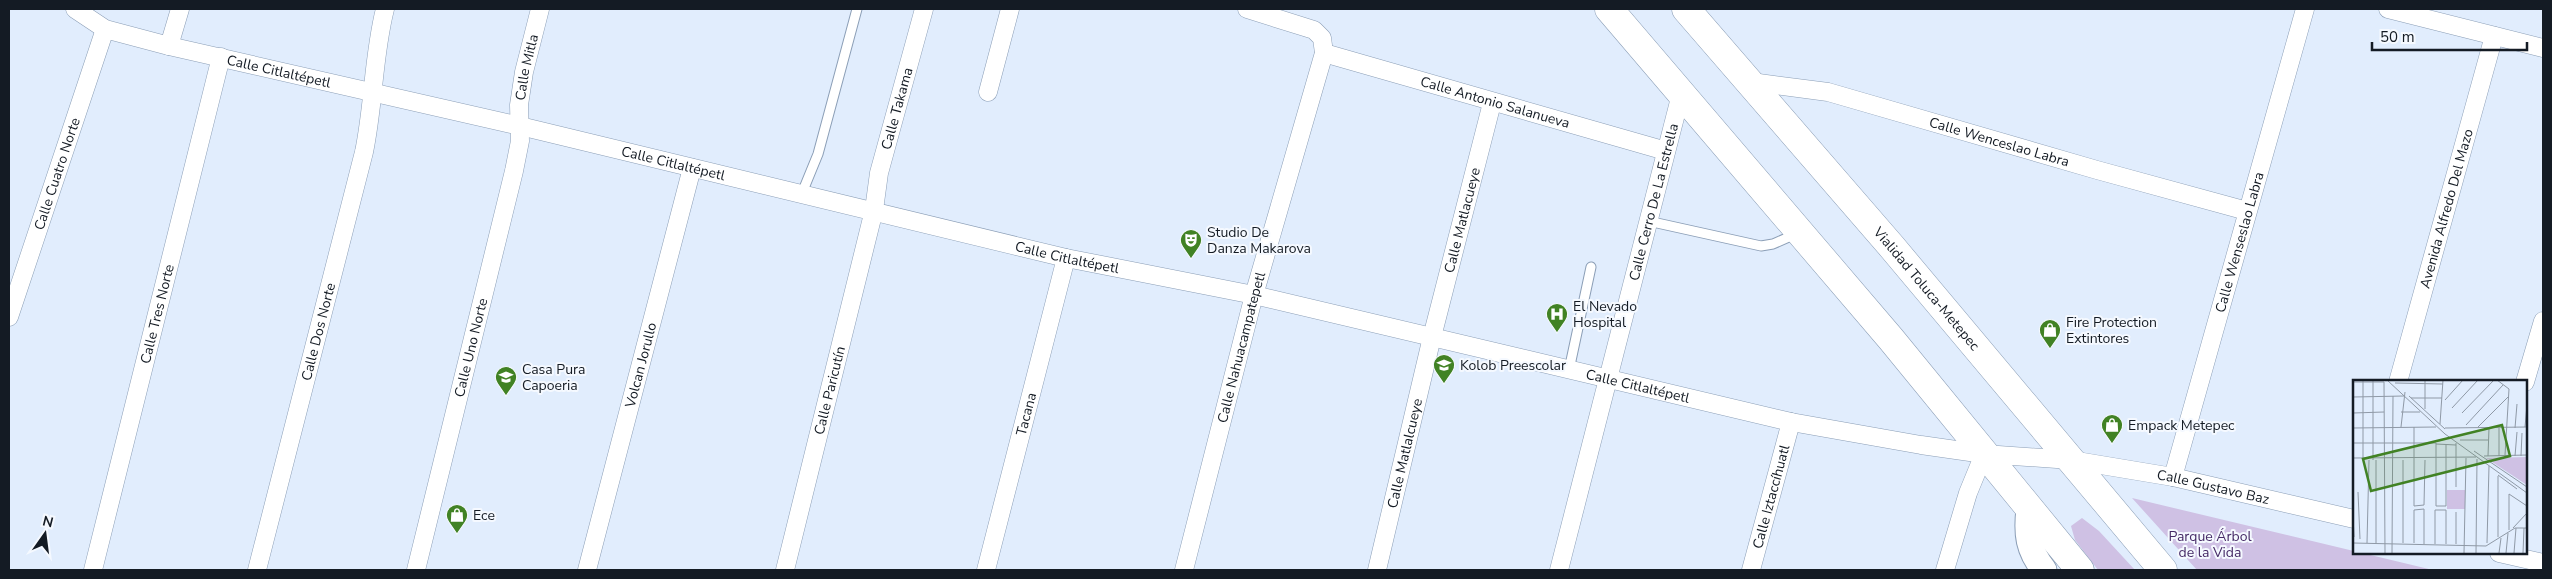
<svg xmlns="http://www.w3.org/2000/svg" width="2552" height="579" font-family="'Nunito Sans',sans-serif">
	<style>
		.green { fill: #cfc1e4 }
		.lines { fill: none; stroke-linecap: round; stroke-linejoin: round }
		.service-casing { stroke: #8b9eb6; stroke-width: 11 }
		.minor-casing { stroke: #8b9eb6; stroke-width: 19 }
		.secondary-casing { stroke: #8b9eb6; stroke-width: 27 }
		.trunk-casing { stroke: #8b9eb6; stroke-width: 29 }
		.service { stroke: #fff; stroke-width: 9 }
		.minor { stroke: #fff; stroke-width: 18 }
		.secondary { stroke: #fff; stroke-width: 25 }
		.trunk { stroke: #fff; stroke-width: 28 }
		.labels { text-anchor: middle; stroke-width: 4; stroke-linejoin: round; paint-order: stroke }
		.street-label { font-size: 14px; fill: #141b24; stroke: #f5f9ff }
		.poi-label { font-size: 14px; fill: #141b24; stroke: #f5f9ff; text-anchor: start }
		.park-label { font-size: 14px; fill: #462a66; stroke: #f5f9ff }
		.inset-road { fill: none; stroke: #8f99a6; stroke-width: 1 }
		.view { fill: #418224; fill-opacity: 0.15; stroke: #418224; stroke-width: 2.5 }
		.inset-edge { fill: none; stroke: #141b24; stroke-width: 2.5 }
	</style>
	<rect width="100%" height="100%" fill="#e1edfd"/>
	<path class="green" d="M2132 498 2433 570H2197Z
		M2082 518 2099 531 2135 570H2098L2075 540 2071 526Z"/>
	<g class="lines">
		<g class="service-casing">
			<path id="service" d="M802 193 818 154 857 9
				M1648 221 1761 246 1773 244 1798 233
				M1569 370 1591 267"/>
		</g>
		<g class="minor-casing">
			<g id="minor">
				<path id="s1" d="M75 9 105 29 169 46 520 126 1066 258 1254 295 1791 422 1921 445 1984 454 2071 460 2173 477 2354 519"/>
				<path d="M2388 9 2543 48"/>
				<path d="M169 46 180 9"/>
				<path id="s2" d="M1324 53 1666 151"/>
				<path id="s3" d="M1751 82 1828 92 2097 170 2247 211"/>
				<path d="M988 92 1010 9"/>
				<path id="s4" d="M9 317 105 29"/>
				<path id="s5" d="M2398 382 2494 36"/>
				<path d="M2525 382 2543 321"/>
				<path id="s6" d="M2173 477 2305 9"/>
				<path d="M2499 553 2543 563"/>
				<path id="s7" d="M93 570 221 57"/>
				<path id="s8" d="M257 570 364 152C374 104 373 56 385 9"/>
				<path id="s9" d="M416 570 514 171 520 141 519 105 524 72 540 9"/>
				<path id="s10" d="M587 570 692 168"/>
				<path id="s11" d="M785 570 874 210 879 173 924 9"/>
				<path id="s12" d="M986 570 1066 258"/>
				<path id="s13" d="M1184 570 1254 295 1324 53 1322 38 1314 30 1247 9"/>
				<path id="s14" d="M1377 570 1432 337 1492 103"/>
				<path id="s15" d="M1559 570 1681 94"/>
				<path id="s16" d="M1751 570 1791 422"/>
				<path d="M1945 570 1968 493 1984 454"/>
			</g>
		</g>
		<g class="secondary-casing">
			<path id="secondary" d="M2029 509C2026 534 2028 550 2044 570"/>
		</g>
		<g class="trunk-casing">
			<g id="trunk">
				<path d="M1609 9 1891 339 2080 570"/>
				<path id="s17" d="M1686 9 1892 247 2163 570"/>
			</g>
		</g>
		<use href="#service" class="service"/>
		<use href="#minor" class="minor"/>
		<use href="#secondary" class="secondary"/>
		<use href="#trunk" class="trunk"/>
	</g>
	<defs>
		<g id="theatre-pin" transform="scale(1.125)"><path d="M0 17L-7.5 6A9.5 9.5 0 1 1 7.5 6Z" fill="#418224" stroke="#f5f9ff"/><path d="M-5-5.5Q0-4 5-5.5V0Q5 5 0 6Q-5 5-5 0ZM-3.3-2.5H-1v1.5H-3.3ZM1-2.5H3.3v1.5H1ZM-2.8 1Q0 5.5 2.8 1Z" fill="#fff"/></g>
		<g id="hospital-pin" transform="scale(1.125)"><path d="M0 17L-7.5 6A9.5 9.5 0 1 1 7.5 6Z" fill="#418224" stroke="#f5f9ff"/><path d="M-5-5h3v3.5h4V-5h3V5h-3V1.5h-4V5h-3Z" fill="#fff"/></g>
		<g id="shop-pin" transform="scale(1.125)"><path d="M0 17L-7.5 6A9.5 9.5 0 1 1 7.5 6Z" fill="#418224" stroke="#f5f9ff"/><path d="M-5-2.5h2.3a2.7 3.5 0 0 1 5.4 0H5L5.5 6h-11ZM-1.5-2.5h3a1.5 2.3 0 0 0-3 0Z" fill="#fff"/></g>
		<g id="school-pin" transform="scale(1.125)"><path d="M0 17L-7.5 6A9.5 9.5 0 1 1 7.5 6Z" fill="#418224" stroke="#f5f9ff"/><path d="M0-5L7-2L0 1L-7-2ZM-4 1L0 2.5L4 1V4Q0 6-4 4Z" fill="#fff"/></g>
	</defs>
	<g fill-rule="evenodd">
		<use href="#theatre-pin" x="1191" y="240"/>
		<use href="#hospital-pin" x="1557" y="314"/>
		<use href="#shop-pin" x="2050" y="330"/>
		<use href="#school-pin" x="1444" y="365"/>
		<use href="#school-pin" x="506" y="377"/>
		<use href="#shop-pin" x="2112" y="425"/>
		<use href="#shop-pin" x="457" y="515"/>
	</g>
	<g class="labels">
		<g class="street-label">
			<text dy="5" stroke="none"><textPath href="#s9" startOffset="516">Calle Mitla</textPath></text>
			<text dy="5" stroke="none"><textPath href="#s1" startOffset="215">Calle Citlaltépetl</textPath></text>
			<text dy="5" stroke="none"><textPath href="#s2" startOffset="178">Calle Antonio Salanueva</textPath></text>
			<text dy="5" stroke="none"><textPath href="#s11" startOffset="475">Calle Takama</textPath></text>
			<text dy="5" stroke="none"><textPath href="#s3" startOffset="256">Calle Wenceslao Labra</textPath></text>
			<text dy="5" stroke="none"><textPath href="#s1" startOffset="620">Calle Citlaltépetl</textPath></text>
			<text dy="5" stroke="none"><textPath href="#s4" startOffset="151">Calle Cuatro Norte</textPath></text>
			<text dy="5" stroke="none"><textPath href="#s15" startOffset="380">Calle Cerro De La Estrella</textPath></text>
			<text dy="5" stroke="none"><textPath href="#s5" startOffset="180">Avenida Alfredo Del Mazo</textPath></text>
			<text dy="5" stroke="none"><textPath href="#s14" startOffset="360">Calle Matlacueye</textPath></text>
			<text dy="5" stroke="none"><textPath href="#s6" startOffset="244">Calle Wenseslao Labra</textPath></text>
			<text dy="5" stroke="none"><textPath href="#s1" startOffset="1025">Calle Citlaltépetl</textPath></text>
			<text dy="5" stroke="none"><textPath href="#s17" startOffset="369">Vialidad Toluca-Metepec</textPath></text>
			<text dy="5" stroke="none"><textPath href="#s7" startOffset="264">Calle Tres Norte</textPath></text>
			<text dy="5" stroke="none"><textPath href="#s8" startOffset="246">Calle Dos Norte</textPath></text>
			<text dy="5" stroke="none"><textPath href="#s13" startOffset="230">Calle Nahuacampatepetl</textPath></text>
			<text dy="5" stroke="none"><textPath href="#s9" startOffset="229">Calle Uno Norte</textPath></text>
			<text dy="5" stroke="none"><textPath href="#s10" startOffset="212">Volcan Jorullo</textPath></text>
			<text dy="5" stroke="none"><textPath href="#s1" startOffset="1610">Calle Citlaltépetl</textPath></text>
			<text dy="5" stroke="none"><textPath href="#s11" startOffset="185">Calle Paricutín</textPath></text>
			<text dy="5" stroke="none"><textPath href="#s12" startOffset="161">Tacana</textPath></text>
			<text dy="5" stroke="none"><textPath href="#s14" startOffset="120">Calle Matlalcueye</textPath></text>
			<text dy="5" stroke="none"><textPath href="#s1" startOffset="2195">Calle Gustavo Baz</textPath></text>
			<text dy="5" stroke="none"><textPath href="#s16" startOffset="76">Calle Iztaccíhuatl</textPath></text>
		</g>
		<g class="poi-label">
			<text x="1207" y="237">Studio De<tspan x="1207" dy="16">Danza Makarova</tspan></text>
			<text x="1573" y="311">El Nevado<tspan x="1573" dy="16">Hospital</tspan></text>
			<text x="2066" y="327">Fire Protection<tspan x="2066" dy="16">Extintores</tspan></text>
			<text x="1460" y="370">Kolob Preescolar</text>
			<text x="522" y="374">Casa Pura<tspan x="522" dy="16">Capoeria</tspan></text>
			<text x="2128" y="430">Empack Metepec</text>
			<text x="473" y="520">Ece</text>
		</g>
		<g class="park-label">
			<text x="2210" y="541">Parque Árbol<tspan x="2210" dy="16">de la Vida</tspan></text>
		</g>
	</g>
	<g transform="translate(2353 380)">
		<rect width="174" height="174" fill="#e1edfd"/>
		<path d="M174 77V105L133 78ZM94 110H112V129H94Z" fill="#cfc1e4"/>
		<path class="inset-road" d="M34 0 92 54 174 113M144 0 156 9 152 75M0 2H31M31 2 32 173M42 3 90 4M56 16 92 49M0 17 51 16M58 18H89M92 20 110 0M99 28 125 0M72 29V0M48 32H67M0 33 31 32M109 33 141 0M87 44 90 0M113 45 150 5M48 47 52 12M61 47V126L71 125 72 80M125 47 155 17M172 47 174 25M0 48 83 47M92 48 174 47M162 48 164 24M107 60H135M0 63H83V126H93V65M83 64 103 65M121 71 174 107M131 76 174 75M135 76 136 48M146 76V48M162 76 164 52M168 76 169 53M0 78 123 77M10 78V0M20 80V0M145 95 164 109M103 107V63M5 112 7 159M0 135 1 157M160 148 174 133M156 150V114L174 126M145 157V96M0 163 133 166 162 148H174M14 163 16 80M23 163V80M50 163V80M61 163V130L71 129V164M134 163 136 86M82 164V130H93V164M103 164V132M39 173 40 16M111 173 113 78M123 173 124 79M146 173 148 158M153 173 155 153M161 173 163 148M170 173 171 148"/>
		<path class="view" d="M149 45 157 76 18 111 10 79Z"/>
		<rect width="174" height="174" class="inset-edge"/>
	</g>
	<rect width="2552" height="579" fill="none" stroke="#141b24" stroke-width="20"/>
	<g transform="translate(45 534) rotate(14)" stroke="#f5f9ff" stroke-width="4" paint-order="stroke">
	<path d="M0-4L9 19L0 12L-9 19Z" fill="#141b24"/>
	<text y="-8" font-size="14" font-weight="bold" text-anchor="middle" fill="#141b24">N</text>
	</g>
	<path d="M2372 42v8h155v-8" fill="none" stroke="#141b24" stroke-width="2.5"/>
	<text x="2380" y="42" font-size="15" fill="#141b24" stroke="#f5f9ff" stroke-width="4" paint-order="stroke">50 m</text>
</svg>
